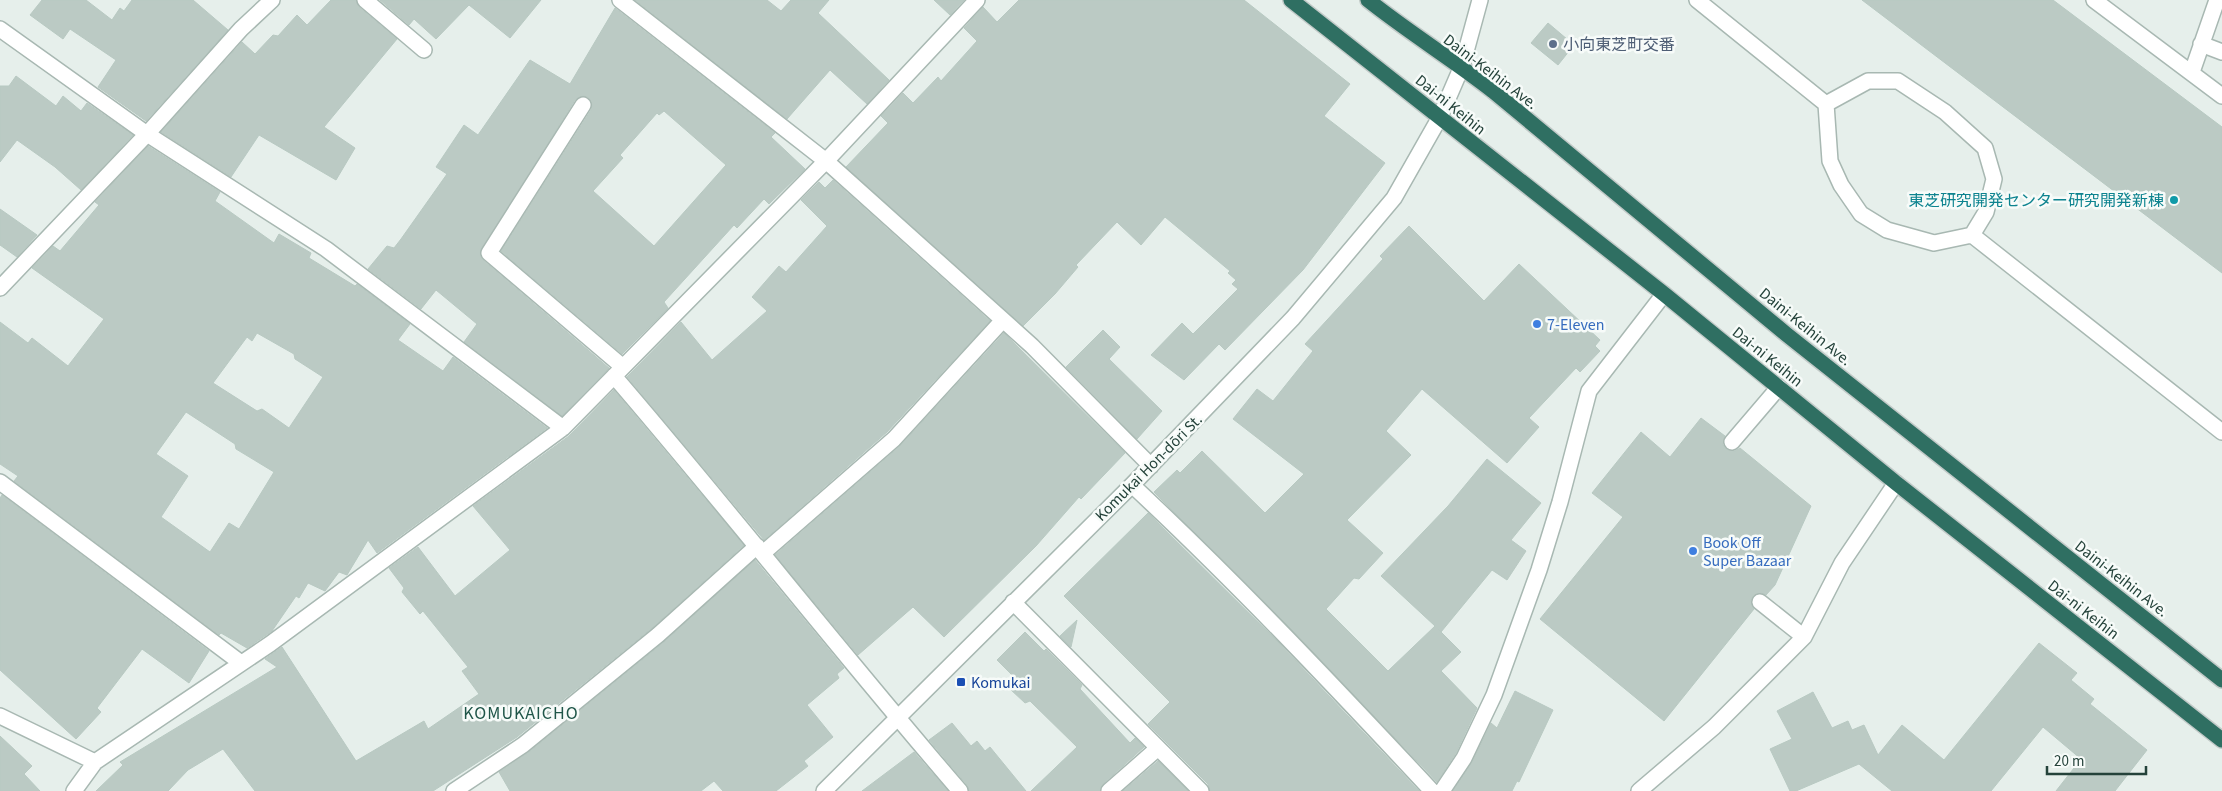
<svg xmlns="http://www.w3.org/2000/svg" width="2222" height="791" font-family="'Source Sans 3','Noto Sans JP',sans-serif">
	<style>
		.building { fill: #bbcac4; stroke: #b8c9c2; fill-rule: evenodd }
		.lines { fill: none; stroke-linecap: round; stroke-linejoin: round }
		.minor-casing { stroke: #a8b8b2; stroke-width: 18 }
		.highway-casing { stroke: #c2cac8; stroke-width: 18 }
		.minor { stroke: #fff; stroke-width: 15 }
		.highway { stroke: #2f6f62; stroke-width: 15 }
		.service-dot { fill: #5c6f8a; stroke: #f7fbf9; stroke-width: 2 }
		.culture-dot { fill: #0f9aa8; stroke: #f7fbf9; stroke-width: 2 }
		.shop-dot { fill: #3f7fe0; stroke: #f7fbf9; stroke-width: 2 }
		.transit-dot { fill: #1a4fb4; stroke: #f7fbf9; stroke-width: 2 }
		.labels { text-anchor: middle; stroke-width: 5; stroke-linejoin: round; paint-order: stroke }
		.service-label { font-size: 16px; fill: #4e5e75; stroke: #f7fbf9; text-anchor: start }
		.street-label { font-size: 16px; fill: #24423a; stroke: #f7fbf9 }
		.culture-label { font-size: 16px; fill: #0d838f; stroke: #f7fbf9; text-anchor: end }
		.shop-label { font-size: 16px; fill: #366cbe; stroke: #f7fbf9; text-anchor: start }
		.transit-label { font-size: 16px; fill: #164399; stroke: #f7fbf9; text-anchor: start }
		.neighbourhood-label { font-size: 18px; letter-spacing: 1px; fill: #1f5548; stroke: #f7fbf9 }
	</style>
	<rect width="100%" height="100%" fill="#e6efeb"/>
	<path class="building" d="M42 0H86L112 20 120 8 124 11 132 0H193L228 30 146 121 98 87 116 60 70 29 63 39 30 15Z
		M331 0H356L359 7 397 39 324 127 355 148 336 180 259 135 231 177 161 132 242 42 255 54 273 35 278 36 297 15 307 25Z
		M380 0H541L510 38 469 5 436 39 414 19 409 25Z
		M635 0H767L781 11 791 0H829L818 13 889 80 867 104 830 70 787 119Z
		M934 0H964L950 15Z
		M1019 0H1244L1350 84 1324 116 1385 163 1303 270 1225 350 1219 344 1184 380 1151 355 1182 323 1193 334 1238 289 1232 284 1236 280 1228 273 1230 271 1165 217 1141 245 1117 222 1076 265 1078 267 1055 294 1023 326 846 167 888 123 881 116 903 93 913 103 938 77 941 81 977 41 964 28 983 7 997 22Z
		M1862 0H2053L2222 127V273Z
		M615 8 775 133 771 137 805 169 769 204 764 199 737 228 734 225 664 302 668 308 622 354 501 251 591 110 592 105 588 97 583 96 575 100 480 253 483 260 609 368 562 416 464 342 477 324 436 290 421 309 368 269 387 246 394 248 401 239 447 174 436 167 464 125 478 135 530 60 570 84ZM664 111 726 165 654 246 593 191 623 158 620 155 657 113 659 115Z
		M1548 23 1574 45 1558 65 1531 43Z
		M16 76 56 106 63 96 81 111 87 103 133 135 81 190 55 167 17 140 0 162V86H9Z
		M148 146 220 192 215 201 274 243 279 234 311 253 309 258 355 286 357 284 410 324 398 340 443 371 453 357 547 428 377 553 368 540 347 575 339 572 325 591 308 583 299 598 296 596 272 631 247 648 221 633 219 635 14 481 18 476 0 464V322L28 343 32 338 68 366 104 319 32 268 53 246 60 251 99 205 95 202ZM257 333 294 354 295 359 323 377 289 428 262 409 257 411 213 383 247 337 252 341ZM186 412 235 444 236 449 274 472 239 529 229 523 210 552 161 517 188 476 156 454Z
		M833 180 990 321 887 432 764 540 627 377 681 322 712 360 767 311 752 297 779 266 786 272 827 226 801 200 819 182 825 188Z
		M0 209 37 235 17 257 0 245Z
		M1409 226 1484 301 1519 264 1600 340 1595 346 1600 351 1580 372 1576 368 1529 418 1539 427 1507 463 1422 389 1386 431 1411 455 1347 520 1383 553 1359 579 1354 578 1326 609 1388 671 1435 626 1381 576 1448 506 1487 459 1541 503 1511 540 1526 551 1507 580 1492 570 1441 632 1438 629 1461 652 1441 671 1477 708 1456 753 1437 782 1291 629 1154 492 1177 470 1180 473 1202 451 1265 513 1304 474 1233 419 1257 389 1273 401 1313 351 1305 344 1383 259 1380 256Z
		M1103 330 1120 347 1109 359 1162 411 1137 439 1066 367Z
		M1004 333 1125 453 1081 499 1079 497 1036 546 944 637 913 607 858 655 775 555 900 446Z
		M614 390 744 545 652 628 517 737 433 791H255L223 749 188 770 168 791H96L123 765 120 762 277 667 265 659 282 647 356 761 424 721 428 729 479 694 462 671 468 667 423 611 420 614 402 592 404 588 389 568 418 547 455 596 510 550 473 506 569 436Z
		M1701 418 1725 436 1723 445 1726 449 1735 451 1740 448 1811 506 1775 585 1766 595 1761 593 1753 596 1751 601 1754 609 1664 721 1540 619 1623 517 1592 493 1641 432 1670 457Z
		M2 495 209 651 189 683 142 649 97 708 101 712 76 739 0 670V498Z
		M1148 513 1278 642 1419 791H1210L1208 784 1148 724 1170 702 1064 596Z
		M755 560 844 668 837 674 839 678 807 705 833 737 804 761 808 766 776 791H723L714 781 701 791H510L499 772 529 752 664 642Z
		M1077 620 1071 647 1060 636Z
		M1025 632 1044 651 1046 649 1082 685 1080 689 1130 743 1135 738 1144 747 1103 784 1100 791H1031L1077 747 1030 701 1025 703 1010 689 1017 680 997 660Z
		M2039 643 2077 673 2071 680 2094 699 2090 704 2147 750 2115 791H2056L2081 759 2043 727 1991 791H1892L1859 764 1796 791H1790L1770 749 1792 739 1777 711 1813 692 1832 728 1848 721 1852 730 1864 725 1878 755 1902 725 1944 760Z
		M1515 691 1553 710 1519 782 1517 781 1512 791H1453L1472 762 1491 723 1497 728Z
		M952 723 971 746 977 741 985 751 990 747 1026 791H969L967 785 929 740Z
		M0 736 32 766 24 774 40 791H0Z
		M914 752 948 791H862Z
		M1158 761 1188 791H1123Z"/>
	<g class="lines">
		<g class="minor-casing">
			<path id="minor" d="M365 0 424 50
				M620 0 826 161 1032 346 1151 466
				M1697 0 1826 104 1830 161 1841 185 1861 214 1887 230 1934 243 1972 235 1986 212 1994 179 1985 148 1945 112 1898 81H1868L1826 104
				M2094 0 2222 96
				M0 29 147 134 326 249 563 428
				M2201 44 2222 52
				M2192 72 2217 0
				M583 105 489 253 623 367
				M1972 235 2222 432
				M0 288 147 134 241 29 272 0
				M614 376C731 512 842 654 960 791
				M1732 442 1779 387
				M0 482 241 663
				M1132 485C1236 582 1335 687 1432 791
				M763 553 894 439 1003 320
				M1013 602 1201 791
				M1760 602 1804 637
				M0 716 95 762
				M74 791 95 762 270 644 563 428 826 161 977 0
				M454 791 523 745 658 635 757 546
				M824 791 1132 485 1293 318 1394 198 1440 117 1462 66 1480 0
				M1109 791 1158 748
				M1442 791 1464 758 1494 695 1539 570 1560 502 1589 391 1664 294
				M1639 791 1714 727 1804 637 1842 563 1896 483"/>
		</g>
		<g class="highway-casing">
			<path id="highway" d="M1291 0 1664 294 1896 483 2222 740
				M1368 0C1408 32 1452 59 1493 91L1786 334 2222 680"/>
		</g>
		<use href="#minor" class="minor"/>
		<use href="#highway" class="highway"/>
	</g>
	<circle class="service-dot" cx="1553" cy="44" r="5"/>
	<circle class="culture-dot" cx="2174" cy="200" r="5"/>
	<g class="shop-dot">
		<circle cx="1537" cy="324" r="5"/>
		<circle cx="1693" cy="551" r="5"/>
	</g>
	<rect class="transit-dot" x="956" y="677" width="10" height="10" rx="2.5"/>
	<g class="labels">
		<g class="service-label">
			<text x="1563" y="50">小向東芝町交番</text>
		</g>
		<g class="street-label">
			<text transform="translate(1491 71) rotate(37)" y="6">Daini-Keihin Ave.</text>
			<text transform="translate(1451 104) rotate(39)" y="6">Dai-ni Keihin</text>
			<text transform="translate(1806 326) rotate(39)" y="6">Daini-Keihin Ave.</text>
			<text transform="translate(1768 356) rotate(39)" y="6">Dai-ni Keihin</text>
			<text transform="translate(1148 467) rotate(-45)" y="6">Komukai Hon-dōri St.</text>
			<text transform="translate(2122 578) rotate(38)" y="6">Daini-Keihin Ave.</text>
			<text transform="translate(2084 609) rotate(38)" y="6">Dai-ni Keihin</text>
		</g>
		<g class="culture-label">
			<text x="2164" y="206">東芝研究開発センター研究開発新棟</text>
		</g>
		<g class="shop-label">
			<text x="1547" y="330">7-Eleven</text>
			<text x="1703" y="548">Book Off<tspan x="1703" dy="18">Super Bazaar</tspan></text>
		</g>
		<g class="transit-label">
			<text x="971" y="688">Komukai</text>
		</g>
		<g class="neighbourhood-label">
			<text x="521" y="719">KOMUKAICHO</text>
		</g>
	</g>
	<path d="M2047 766v8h99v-8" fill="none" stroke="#24423a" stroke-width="2.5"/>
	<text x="2054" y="766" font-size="15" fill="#24423a" stroke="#f7fbf9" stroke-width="4" paint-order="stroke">20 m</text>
</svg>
